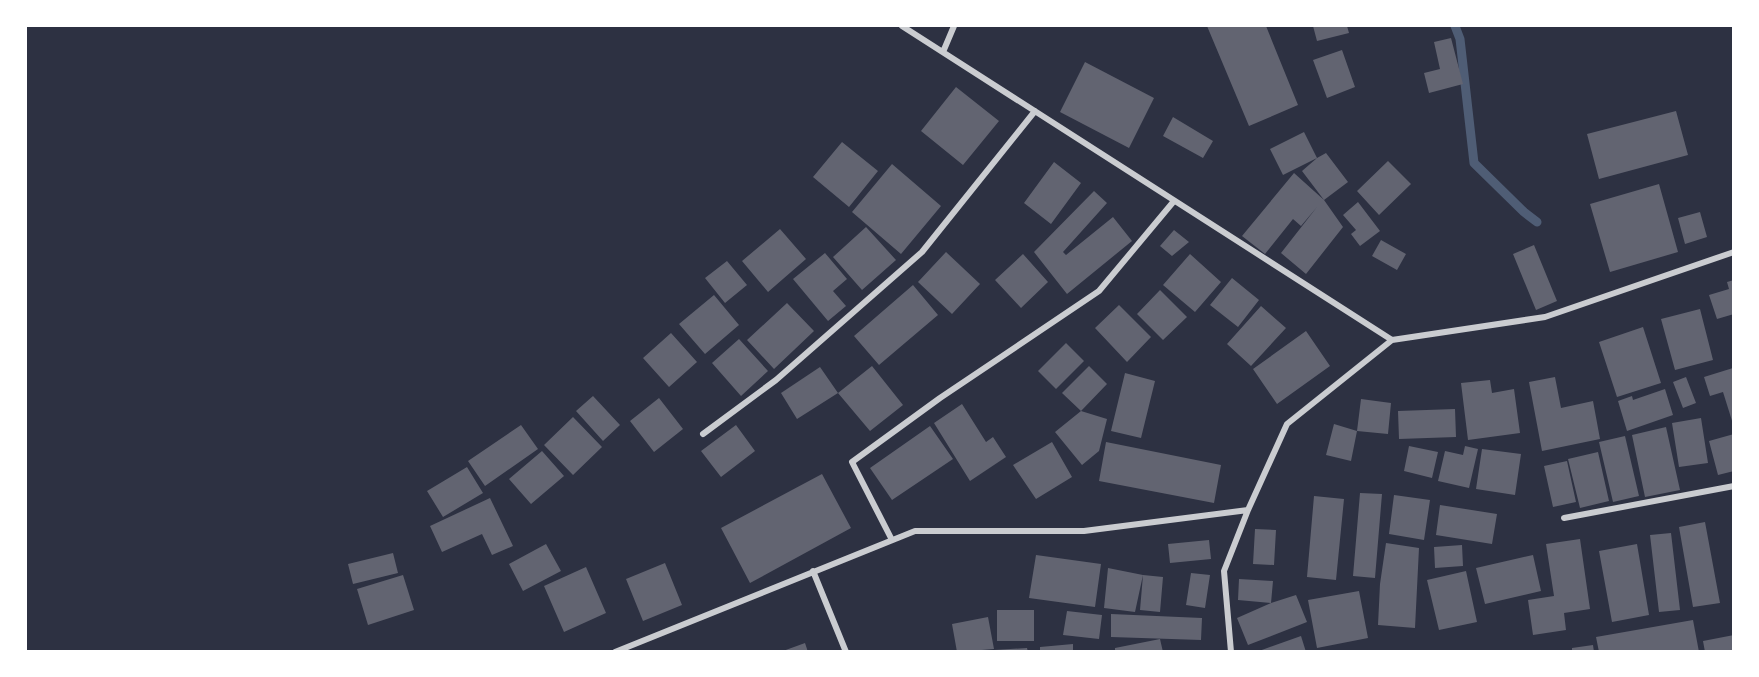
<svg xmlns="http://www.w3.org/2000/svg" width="1759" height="677" font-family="'Noto Sans',sans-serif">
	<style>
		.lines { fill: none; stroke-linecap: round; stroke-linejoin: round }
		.stream { stroke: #4f5d75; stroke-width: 9 }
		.building { fill: #626471 }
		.minor { stroke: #caccd0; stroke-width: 6 }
	</style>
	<rect width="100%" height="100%" fill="#2d3142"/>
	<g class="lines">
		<path class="stream" d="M1455 26 1460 39 1474 163 1524 212 1537 222"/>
	</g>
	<path class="building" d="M1207 26H1266L1298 105 1249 126Z
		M1313 26H1347L1349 33 1317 41Z
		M1451 38 1463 84 1429 93 1424 73 1440 69 1434 42Z
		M1342 50 1355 87 1327 98 1313 60Z
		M1085 62 1154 98 1129 148 1060 112Z
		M956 87 999 121 963 165 921 131Z
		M1676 111 1688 155 1599 179 1587 134Z
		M1173 117 1213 141 1203 158 1163 136Z
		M1304 132 1317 158 1326 153 1348 182 1324 200 1302 171 1317 158 1283 175 1270 149Z
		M842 142 878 171 849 207 813 177Z
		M1388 161 1411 184 1379 215 1357 191Z
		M1054 162 1081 183 1051 224 1024 203Z
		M892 164 941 206 901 254 852 212Z
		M1294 173 1324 200 1343 227 1306 274 1281 253 1317 207 1301 226 1293 219 1265 254 1242 236Z
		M1659 184 1678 252 1610 272 1590 204Z
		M1094 191 1107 203 1063 252 1066 255 1113 217 1132 241 1067 294 1034 252Z
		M1358 202 1380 231 1360 246 1351 234 1356 230 1343 215Z
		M1700 212 1707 237 1685 244 1678 218Z
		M866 227 896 260 862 290 833 257Z
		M780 229 806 259 768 292 742 261Z
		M1174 230 1189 242 1172 256 1160 246Z
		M1381 240 1406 254 1397 270 1372 256Z
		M1534 245 1557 301 1536 310 1513 254Z
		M946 252 980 284 952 314 918 282Z
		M825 253 847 279 833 291 846 306 828 321 793 279Z
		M1023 254 1048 282 1021 308 995 280Z
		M1190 254 1221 282 1195 312 1163 285Z
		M727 261 747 285 725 303 705 278Z
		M1232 278 1259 300 1238 327 1210 305Z
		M1734 280V314L1717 319 1709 295 1729 289 1727 282Z
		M913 285 938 315 879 365 854 336Z
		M1160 290 1187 317 1163 340 1137 314Z
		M714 295 739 325 705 354 679 324Z
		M787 303 814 331 774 369 747 340Z
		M1119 305 1151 337 1127 362 1095 328Z
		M1261 306 1286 328 1251 366 1227 344Z
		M1700 309 1713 360 1675 370 1661 319Z
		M1643 327 1661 383 1617 397 1599 342Z
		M1306 331 1330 366 1277 404 1253 369Z
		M671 333 697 362 669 387 643 358Z
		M739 339 768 371 741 396 712 363Z
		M1066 343 1084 361 1056 389 1038 371Z
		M872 366 903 405 870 431 838 393Z
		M1089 366 1107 384 1081 411 1062 393Z
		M820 367 838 393 797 419 781 393Z
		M1733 368 1734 370 1733 424 1723 392 1710 396 1704 377Z
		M1125 373 1155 381 1141 438 1111 431Z
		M1555 377 1561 408 1593 401 1600 439 1542 451 1529 382Z
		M1686 377 1696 403 1683 408 1673 382Z
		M1490 380 1492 393 1514 389 1520 433 1468 440 1461 383Z
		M1665 389 1673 415 1627 431 1618 401 1632 396 1633 400Z
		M593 396 620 425 603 441 576 411Z
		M659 398 683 429 654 452 630 421Z
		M1361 399 1391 403 1388 434 1357 431Z
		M962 404 986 442 993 437 1006 457 970 481 934 423Z
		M1455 409 1456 437 1399 439 1398 411Z
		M1081 411 1107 419 1099 451 1082 465 1055 432Z
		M573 417 602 447 573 475 544 445Z
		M1701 418 1708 463 1679 467 1672 423Z
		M1334 424 1357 431 1351 461 1326 455Z
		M521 425 538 449 485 486 468 461Z
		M736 425 755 451 721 477 701 451Z
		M930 426 953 459 892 500 870 468Z
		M1666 427 1680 490 1645 497 1632 435Z
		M1734 434V471L1718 475 1709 441Z
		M1625 436 1639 496 1613 502 1599 442Z
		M1052 442 1072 477 1036 499 1013 465Z
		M1106 442 1221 465 1214 503 1099 481Z
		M1409 446 1438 452 1432 478 1404 471Z
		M1465 446 1478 449 1469 488 1438 481 1445 451 1463 455Z
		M1482 449 1521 454 1515 495 1476 489Z
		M542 451 564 476 531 504 509 479Z
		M1598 452 1609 501 1580 508 1568 459Z
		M1567 461 1576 502 1553 507 1544 466Z
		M467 467 483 493 443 517 427 491Z
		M822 474 851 528 750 583 721 528Z
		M1360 493 1382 494 1375 578 1353 576Z
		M1394 495 1430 500 1424 540 1389 534Z
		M1314 496 1344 499 1336 580 1307 577Z
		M490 498 513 546 492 555 482 534 442 552 430 526Z
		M1440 505 1497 514 1492 544 1436 535Z
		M1705 522 1720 603 1693 607 1679 527Z
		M1255 529 1276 530 1274 565 1253 564Z
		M1671 533 1680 610 1659 612 1650 535Z
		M1580 539 1590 609 1564 613 1566 630 1533 635 1528 600 1554 596 1546 544Z
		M1209 540 1211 559 1170 563 1168 544Z
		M1386 543 1419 548 1415 628 1378 625 1380 584Z
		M546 544 561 571 523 591 509 564Z
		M1637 544 1649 615 1612 622 1599 551Z
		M1462 545 1463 566 1435 568 1434 547Z
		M393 553 398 573 353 584 348 564Z
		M1036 555 1101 564 1095 607 1029 598Z
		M1533 555 1541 591 1485 604 1476 568Z
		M665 563 682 605 643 621 626 579Z
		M586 567 606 613 564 632 544 586Z
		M1108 568 1143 575 1135 612 1104 608Z
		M1466 571 1477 622 1439 630 1427 580Z
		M1191 573 1210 575 1205 608 1186 605Z
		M403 575 414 610 368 625 357 589Z
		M1143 575 1163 577 1160 612 1140 610Z
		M1239 579 1273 581 1271 603 1238 600Z
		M1359 591 1368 638 1317 648 1308 600Z
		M1296 595 1307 622 1248 645 1237 618 1271 603Z
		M997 610H1034V641H997Z
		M1067 611 1102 615 1099 639 1063 635Z
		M1111 614 1202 618 1201 640 1111 637Z
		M988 617 994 649 957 652 952 624Z
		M1693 620 1699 652H1599L1596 637Z
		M1734 635V652H1705L1703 641Z
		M1301 636 1306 652H1260L1259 651Z
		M1160 639 1163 652H1115V648Z
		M805 643 808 652H783V651Z
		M1073 644V652H1040V647Z
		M1593 645 1594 652H1572V648Z
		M1027 648 1028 652H994V650Z"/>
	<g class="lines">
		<path class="minor" d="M902 26 1392 340
			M943 52 954 26
			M703 434 776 380 922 252 1035 111
			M1564 518 1734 486
			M892 540 852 462 940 398 1099 291 1174 201
			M813 571 846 652
			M615 652 915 531H1084L1248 510 1287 424 1392 340 1545 317 1734 252
			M1231 652 1224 571 1248 510"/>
	</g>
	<rect width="1759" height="677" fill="none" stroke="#ffffff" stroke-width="54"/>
</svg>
